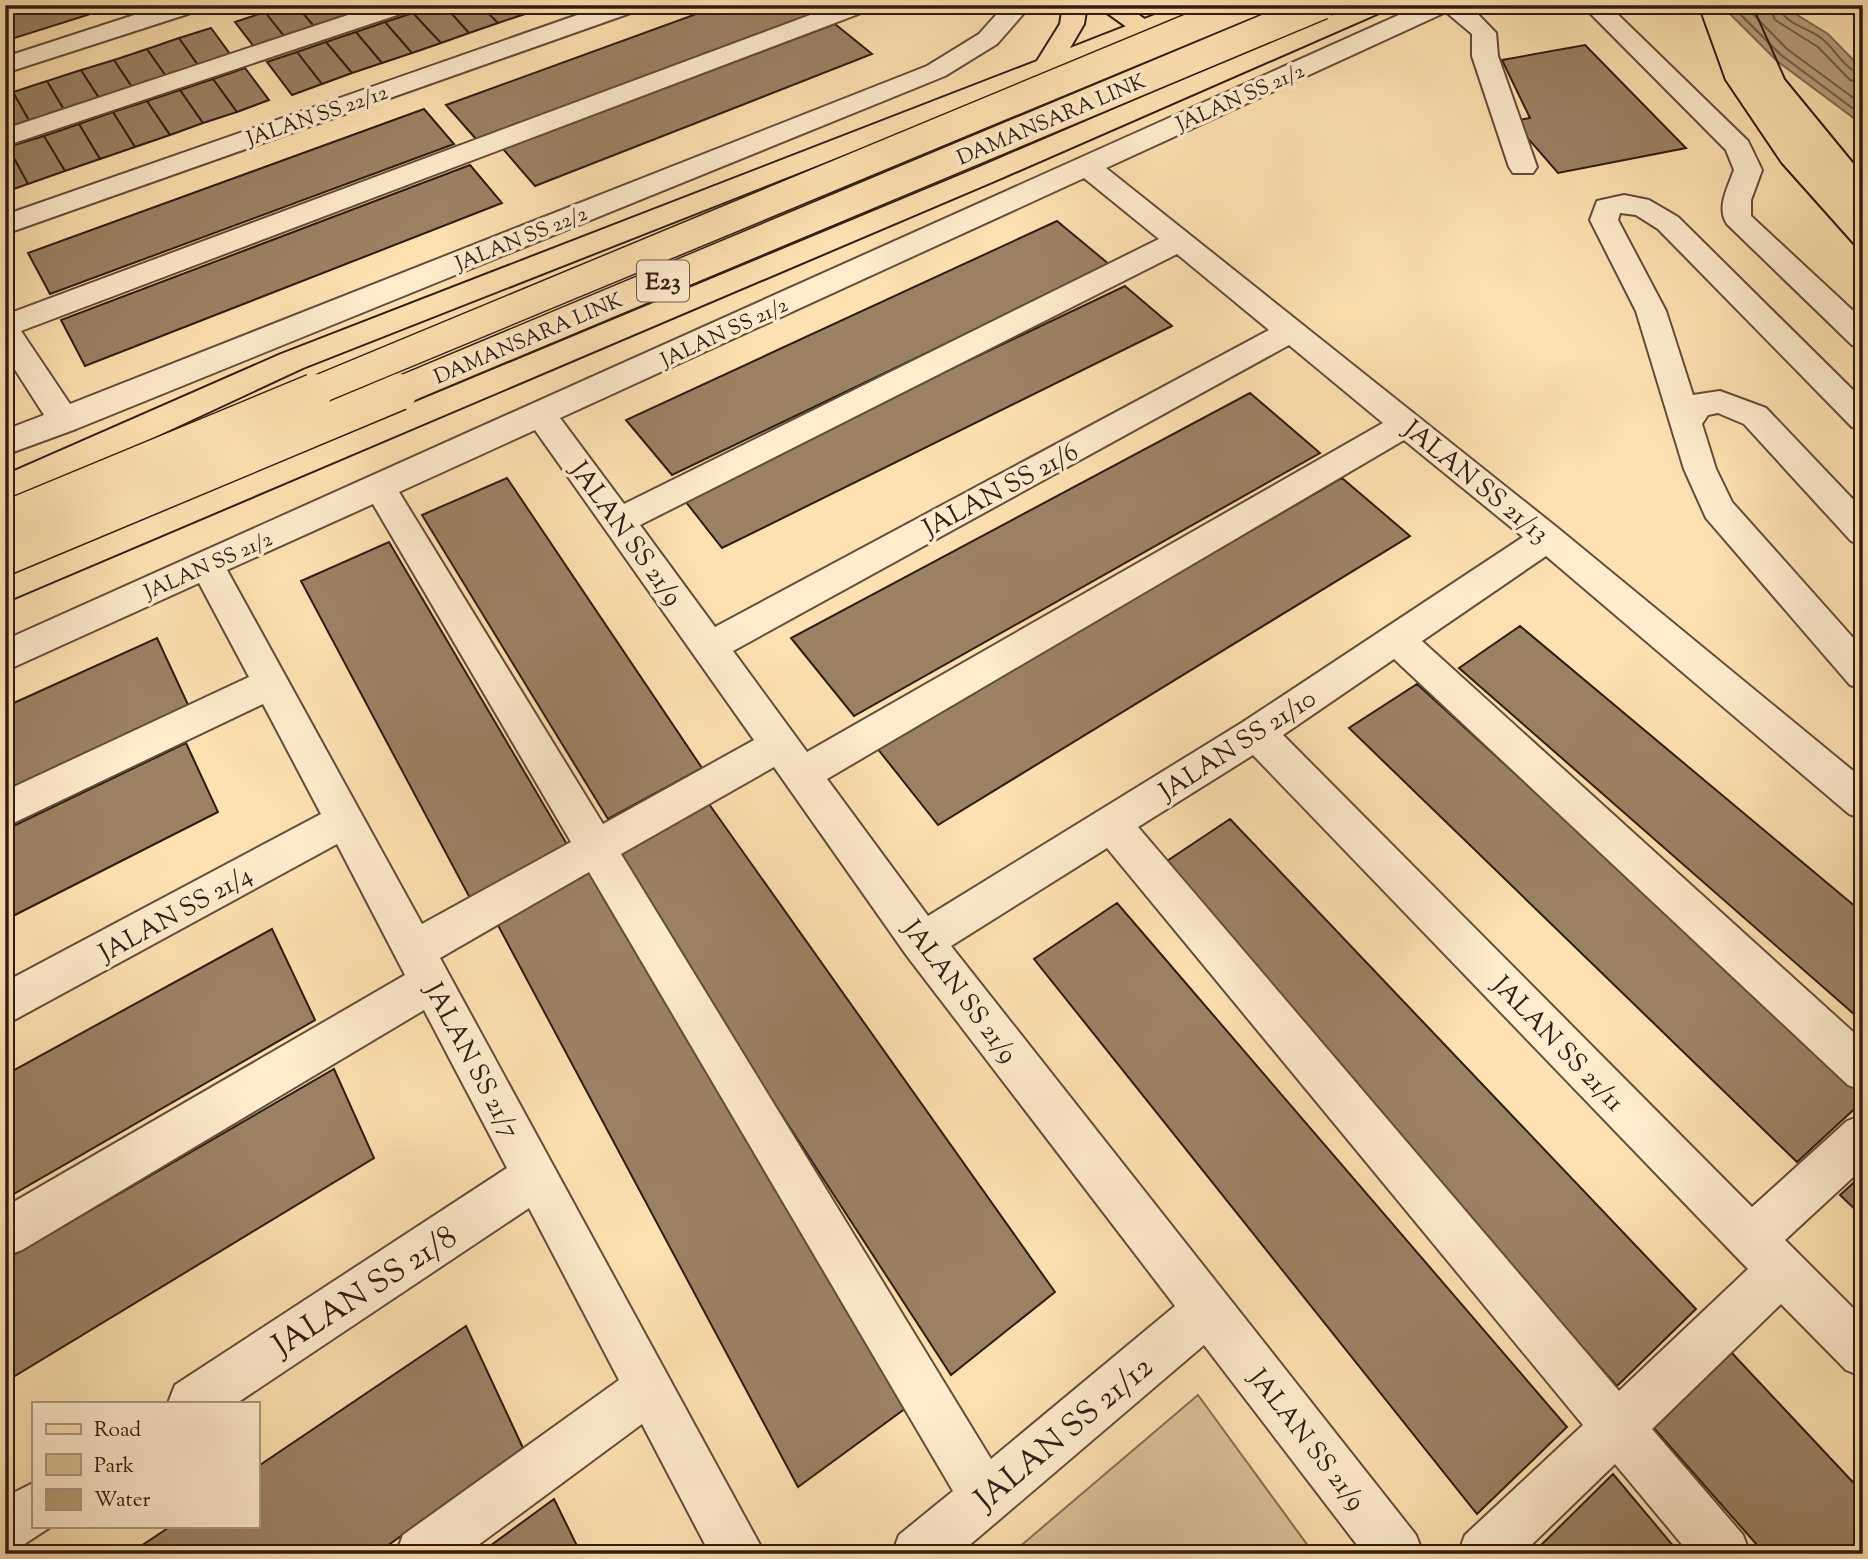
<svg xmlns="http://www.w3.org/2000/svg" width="1868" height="1559" font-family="'Sorts Mill Goudy',serif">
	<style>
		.green { fill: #dbc097; stroke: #866e54; stroke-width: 2 }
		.water { fill: #b89e7c; stroke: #826a52; stroke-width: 2 }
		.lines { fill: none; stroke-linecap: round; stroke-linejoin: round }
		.shore { stroke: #745d47; stroke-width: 2 }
		.building { fill: #9c8265; stroke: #311c12; stroke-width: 2 }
		.minor-casing { stroke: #644d3a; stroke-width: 4 }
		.major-casing { stroke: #311c12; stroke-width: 4 }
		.highway-casing { stroke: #311c12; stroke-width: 4 }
		.minor { fill: #feeccd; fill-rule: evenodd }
		.major { fill: #fee1b2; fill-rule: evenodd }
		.highway { fill: #fee1b2; fill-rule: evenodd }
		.tram { stroke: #311c12; stroke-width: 2 }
		.highway-bridge-far1-casing { stroke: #311c12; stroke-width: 31; stroke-linecap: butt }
		.highway-bridge-casing { stroke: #311c12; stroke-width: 39; stroke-linecap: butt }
		.highway-bridge-far1 { stroke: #fee1b2; stroke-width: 28 }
		.highway-bridge { stroke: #fee1b2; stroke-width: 36 }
		.labels { text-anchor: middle; stroke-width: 7; stroke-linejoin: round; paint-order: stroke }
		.far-street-label { font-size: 21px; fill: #311c12; stroke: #feeccd }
		.shield { fill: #feeccd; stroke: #6e5a4a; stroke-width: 2 }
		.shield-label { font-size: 24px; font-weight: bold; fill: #311c12 }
		.street-label { font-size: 26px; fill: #311c12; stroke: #feeccd }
		.near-street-label { font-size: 32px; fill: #311c12; stroke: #feeccd }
	</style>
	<rect width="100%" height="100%" fill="#fee1b2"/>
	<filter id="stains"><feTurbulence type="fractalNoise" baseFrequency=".00286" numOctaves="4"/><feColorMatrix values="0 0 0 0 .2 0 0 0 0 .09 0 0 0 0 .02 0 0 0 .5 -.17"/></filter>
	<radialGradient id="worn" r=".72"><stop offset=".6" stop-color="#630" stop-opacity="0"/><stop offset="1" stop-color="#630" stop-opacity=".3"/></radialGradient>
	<path class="green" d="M1198 1395 1314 1554H1011Z"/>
	<path class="water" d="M1721 5H1781L1828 34 1863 70V125L1777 61Z"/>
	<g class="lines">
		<path class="shore" d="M1731 5 1781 55 1863 116
			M1744 5 1787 49 1863 105
			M1769 5 1775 20 1818 47 1850 80 1863 83
			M1778 5C1785 25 1807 27 1821 38 1837 50 1843 69 1863 75"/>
	</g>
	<path class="building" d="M5 5H93L97 12 5 41Z
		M286 5H296L318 31 288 41 265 12Z
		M296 5H334L347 22 318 31Z
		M334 5H370L376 12 347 22Z
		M435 5H444L469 33 441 43 413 13Z
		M444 5H480L498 23 469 33Z
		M480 5H517L525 14 498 23Z
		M721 5H797L809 15 476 139 446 105Z
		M265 12 288 41 258 52 235 22Z
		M413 13 441 43 412 53 385 22Z
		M385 22 412 53 382 63 356 32Z
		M835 24 872 54 535 186 503 149Z
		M211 28 233 58 200 68 179 38Z
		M356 32 382 63 352 73 326 42Z
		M179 38 200 68 168 79 147 49Z
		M326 42 352 73 322 84 297 52Z
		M1585 45 1686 148 1558 173 1513 121 1530 118 1502 60Z
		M147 49 168 79 134 90 114 60Z
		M297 52 322 84 292 95 267 62Z
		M114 60 134 90 101 101 81 70Z
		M245 68 269 100 237 112 213 79Z
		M81 70 101 101 66 113 47 81Z
		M213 79 237 112 203 123 180 90Z
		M47 81 66 113 31 124 13 92Z
		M180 90 203 123 170 135 147 101Z
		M13 92 31 124 5 133V95Z
		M147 101 170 135 135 147 113 112Z
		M424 109 454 144 50 294 28 253Z
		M113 112 135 147 100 159 79 124Z
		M79 124 100 159 65 171 44 136Z
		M44 136 65 171 28 184 8 147Z
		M8 147 28 184 5 192V148Z
		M470 165 502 203 85 366 61 320Z
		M1057 221 1110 265 672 475 626 420Z
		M1125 286 1172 326 722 548 682 497Z
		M1250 393 1320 453 854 716 791 638Z
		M507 478 702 768 608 819 422 515Z
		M1342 478 1410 536 938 825 877 748Z
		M389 542 568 846 471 900 301 581Z
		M1520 626 1863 913V1022L1459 668Z
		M157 638 190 709 5 796V707Z
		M1417 684 1863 1092V1101L1797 1162 1349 728Z
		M186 743 218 812 5 920V830Z
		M704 797 1055 1292 951 1375 610 851Z
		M1230 819 1696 1309 1617 1386 1155 869Z
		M586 865 906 1408 798 1487 493 916Z
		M1117 903 1567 1427 1477 1514 1034 959Z
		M272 929 315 1020 5 1199V1075Z
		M334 1069 374 1158 5 1382V1260Z
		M1863 1174V1217L1840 1195Z
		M466 1326 523 1448 376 1554H129L171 1526H257V1467Z
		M1730 1351 1863 1493V1554H1765L1652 1426Z
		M1613 1474 1680 1554H1532Z
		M554 1499 581 1554H479Z"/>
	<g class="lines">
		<g class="minor-casing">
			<path id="minor" d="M165 5H203L200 10 5 73V57Z
				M378 5H415L412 10 5 146V129Z
				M606 5H642L639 10 5 234V215Z
				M837 5H872L869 10 21 331 70 404 927 66 979 34 1005 5H1031L997 44 945 76 76 429 5 455V430L44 415 5 354V315Z
				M1421 5H1469L1496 33 1498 56 1537 167 1533 173H1513L1509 167 1472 56V34L1446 12 1106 168 1559 529 1863 779V819L1849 814 1546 556 1422 641 1863 1041V1091L1848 1085 1394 659 1283 735 1752 1207 1847 1121 1863 1115V1168L1785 1240 1863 1318V1377L1846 1370 1781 1304 1652 1429 1743 1535 1750 1554H1690L1615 1464 1522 1554H1458L1465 1535 1583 1425 1107 848 951 946 1416 1535 1423 1554H1364L1204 1345 959 1554H892L899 1535 953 1491 589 872 440 958 765 1554H710L642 1424 466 1554H396L403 1535 619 1380 529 1208 237 1403H168L175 1385 507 1168 424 1010 22 1250 5 1256V1207L405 975 337 844 5 1025V982L321 814 263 704 5 827V791L249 677 199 583 5 671V640ZM1084 178 1159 239 624 504 560 418ZM1177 254 1269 330 715 627 640 525ZM1289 345 1383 423 807 752 733 651ZM535 430 754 740 603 824 399 492ZM1404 440 1523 537 1243 722 928 916 827 779ZM373 504 571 842 422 924 227 570ZM1253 755 1748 1269 1619 1391 1138 827ZM774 767 907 956 1175 1306 991 1459 621 854Z
				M1582 5H1608L1748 141 1762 170 1751 200V216L1863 320V348L1852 345 1727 224C1716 208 1728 187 1734 170L1726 150Z
				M1624 195 1649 200 1678 217 1863 400V430L1852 427 1658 229 1636 215 1620 213 1618 220 1666 311 1693 395 1720 391 1766 408 1863 510V545L1851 541 1744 424 1718 413 1708 415 1702 424 1716 469 1732 502 1863 649V689L1850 685 1706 518 1684 469 1636 311 1590 220 1597 201Z
				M33 1483V1526H52L23 1545 5 1553V1497Z"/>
		</g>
		<g class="major-casing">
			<path id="major" d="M1096 5H1125L1224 76 1220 81H1202Z"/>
		</g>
		<g class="highway-casing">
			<path id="highway" d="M1063 5H1087L1084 24 1070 48 1180 5H1215L1212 10 303 368 110 458 5 501V475L281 354 1037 61 1060 24Z
				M1356 5H1389L1386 10 997 180 5 602V573L977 168Z"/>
		</g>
		<use href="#minor" class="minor"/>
		<use href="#major" class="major"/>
		<use href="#highway" class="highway"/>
		<path class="tram" d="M1698 5 1725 80 1781 163 1863 255
			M1752 5 1785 79 1863 174"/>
		<g class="highway-bridge-far1-casing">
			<path id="highway-bridge-far1" d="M310 393 1245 5
				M395 393 1322 5"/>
		</g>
		<g class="highway-bridge-casing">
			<path id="highway-bridge" d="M5 520 314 392
				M5 557 399 392"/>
		</g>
		<use href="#highway-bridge-far1" class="highway-bridge-far1"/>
		<use href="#highway-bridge" class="highway-bridge"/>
	</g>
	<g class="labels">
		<g class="far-street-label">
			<text transform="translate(1240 97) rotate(-24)" y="7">JALAN SS 21/2</text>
			<text transform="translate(317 115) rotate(-19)" y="7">JALAN SS 22/12</text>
			<text transform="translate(1051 119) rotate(-23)" y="7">DAMANSARA LINK</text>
			<text transform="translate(521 238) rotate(-22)" y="7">JALAN SS 22/2</text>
			<text transform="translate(724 332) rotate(-25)" y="7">JALAN SS 21/2</text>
			<text transform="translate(528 338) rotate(-23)" y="7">DAMANSARA LINK</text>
			<text transform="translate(208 565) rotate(-24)" y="7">JALAN SS 21/2</text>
		</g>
		<rect class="shield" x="637" y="260.5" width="52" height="41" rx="5"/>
		<g class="shield-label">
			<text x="663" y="289">E23</text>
		</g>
		<g class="street-label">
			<text transform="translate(1477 481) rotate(39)" y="9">JALAN SS 21/13</text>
			<text transform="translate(1000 489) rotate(-28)" y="9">JALAN SS 21/6</text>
			<text transform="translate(627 533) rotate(54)" y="9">JALAN SS 21/9</text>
			<text transform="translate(1237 744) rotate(-33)" y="9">JALAN SS 21/10</text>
			<text transform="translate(175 913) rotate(-29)" y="9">JALAN SS 21/4</text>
			<text transform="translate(961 991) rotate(53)" y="9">JALAN SS 21/9</text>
			<text transform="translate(1559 1043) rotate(46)" y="9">JALAN SS 21/11</text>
			<text transform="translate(473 1060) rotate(62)" y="9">JALAN SS 21/7</text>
			<text transform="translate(1308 1439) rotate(52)" y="9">JALAN SS 21/9</text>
		</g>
		<g class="near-street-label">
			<text transform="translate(364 1290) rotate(-33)" y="11">JALAN SS 21/8</text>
			<text transform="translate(1063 1432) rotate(-40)" y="11">JALAN SS 21/12</text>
		</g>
	</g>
	<rect width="1868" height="1559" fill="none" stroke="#fee1b2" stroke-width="28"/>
	<rect x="7" y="7" width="1854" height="1545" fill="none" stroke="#311c12" stroke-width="3.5"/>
	<rect x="14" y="14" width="1840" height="1531" fill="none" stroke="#311c12" stroke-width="2"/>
	<rect x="32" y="1402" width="228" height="126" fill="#feeccd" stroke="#ac9982" stroke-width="2"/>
	<rect x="46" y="1424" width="35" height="10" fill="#fee1b2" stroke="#ac9982" stroke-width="2"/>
	<text x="94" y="1436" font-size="21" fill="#311c12">Road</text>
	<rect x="46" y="1454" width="35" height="21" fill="#dbc097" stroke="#ac9982" stroke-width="2"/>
	<text x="94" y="1472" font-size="21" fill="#311c12">Park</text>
	<rect x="46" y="1489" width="35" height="21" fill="#b89e7c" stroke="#ac9982" stroke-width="2"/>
	<text x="94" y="1506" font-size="21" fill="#311c12">Water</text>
	<rect width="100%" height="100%" filter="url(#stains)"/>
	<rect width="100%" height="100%" fill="url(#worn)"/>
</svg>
